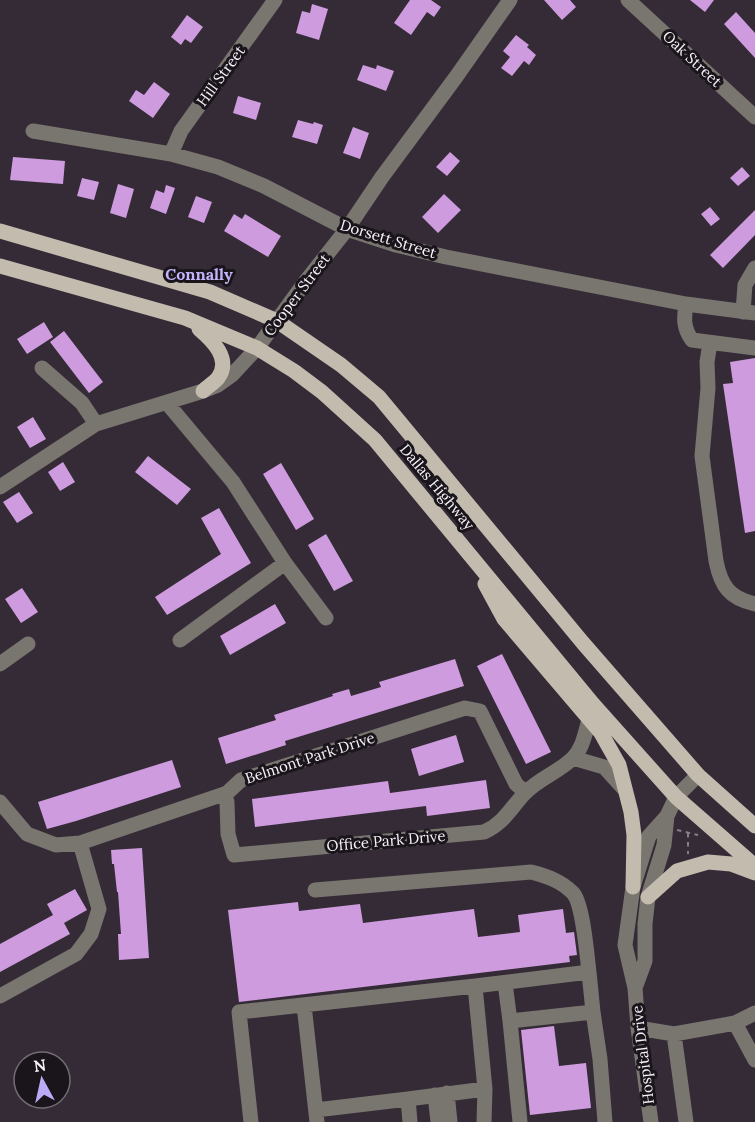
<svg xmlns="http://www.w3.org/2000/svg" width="755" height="1122" font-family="Lora,serif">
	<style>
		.building { fill: #ce9bde }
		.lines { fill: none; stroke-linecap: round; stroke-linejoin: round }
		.path { stroke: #857e88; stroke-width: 2; stroke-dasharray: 4.5 4.5; stroke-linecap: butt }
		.minor { stroke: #79756f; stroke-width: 15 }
		.major { stroke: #c2bbae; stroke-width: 15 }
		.labels { text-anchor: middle; stroke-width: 6; stroke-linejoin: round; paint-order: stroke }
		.street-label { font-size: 15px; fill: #f7f1f9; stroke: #19151b }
		.neighbourhood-label { font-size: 16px; font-weight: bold; fill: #c4b5fc; stroke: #19151b }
	</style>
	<rect width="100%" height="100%" fill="#342b37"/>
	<path class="building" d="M410 0H431L441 7 434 17 427 12 411 35 394 23Z
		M544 0H570L576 7 562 20Z
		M690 0H714L705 12Z
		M312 4 328 9 319 40 296 33 302 11 310 13Z
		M736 12 755 33V58L724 24Z
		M187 15 203 27 191 43 185 39 181 45 171 37Z
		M516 35 529 45 527 47 536 55 529 65 524 61 512 76 501 68 510 57 503 51Z
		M363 65 376 69 377 65 394 71 386 91 357 80Z
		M154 82 170 94 153 118 129 101 136 90 144 95Z
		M238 96 261 103 256 120 233 113Z
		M298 120 313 124 314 122 323 125 317 144 292 137Z
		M353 127 369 133 360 159 343 153Z
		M450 152 460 161 447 176 436 167Z
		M13 157 65 161 63 184 10 180Z
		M742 167 750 176 738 186 730 178Z
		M82 178 99 182 94 200 77 196Z
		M118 184 134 189 126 218 110 213Z
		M166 185 175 188 166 214 150 208 156 190 164 193Z
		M444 194 461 210 438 233 422 217Z
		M196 196 212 202 204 223 188 217Z
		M710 207 720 219 711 226 701 214Z
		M755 210V235L723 268 710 255Z
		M234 214 242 219 245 214 281 236 268 257 224 231Z
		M44 322 53 337 27 354 17 339Z
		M64 331 103 382 89 393 50 342Z
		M755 358V531L745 533 723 384 733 383 730 362Z
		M33 417 46 439 30 448 17 427Z
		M148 456 191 489 177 505 135 472Z
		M63 462 75 482 60 491 48 472Z
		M281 463 314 519 296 530 263 474Z
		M19 492 33 513 17 523 3 502Z
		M219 508 251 563 167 615 155 597 221 554 201 518Z
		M326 534 353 581 334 591 308 545Z
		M22 588 38 612 21 623 5 599Z
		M275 604 286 623 230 655 220 636Z
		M502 654 551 752 526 764 477 666Z
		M455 659 464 686 285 741 286 745 226 764 218 738 276 720 274 715 333 696 332 694 349 689 351 696 381 687 379 682Z
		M456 735 464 762 419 776 411 749Z
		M172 760 181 787 76 821 47 829 38 802Z
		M486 780 490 808 427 816 426 806 255 827 252 799 388 781 390 793Z
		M142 848 149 958 119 960 118 934H121L118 892H117L114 864H112L111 850Z
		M75 889 87 910 64 923 70 934 0 972V944L53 915 47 904Z
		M298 902 299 911 360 904 363 923 474 909 478 937 520 932 518 915 563 909 566 933 574 932 577 955 569 956 570 962 239 1002 228 910Z
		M554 1026 559 1066 586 1063 591 1108 530 1115 521 1030Z"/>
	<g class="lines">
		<path class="path" d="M677 830 698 835
			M688 833V854"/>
		<path class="minor" d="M628 0 755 117
			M33 131 171 154 218 167 264 186 347 229 396 245 446 257 686 304 755 313
			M171 154 181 131 275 0
			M686 304C684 318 683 328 692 340L755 348
			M743 312 745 285 755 268
			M710 343 707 362 708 388 702 456 716 561C721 586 729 598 755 604
			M42 368 82 403 96 424
			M167 403 233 482 285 563 326 618
			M0 487 96 424 203 391 218 385 232 375 257 348 306 281 347 229 382 177 456 77 510 0
			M180 640 285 563
			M0 664 28 644
			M573 758 604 767 625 790
			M224 794 227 802 228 834 234 855 484 832C503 824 511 808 524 794 538 779 559 772 573 758 583 748 585 733 589 720
			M0 802 27 834 56 845 80 843 227 793 241 780 465 708 480 711 516 784 525 792
			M315 890 531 872C547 876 561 881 573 893 583 904 587 956 589 972L475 986 485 1089 484 1122
			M505 983 510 1021
			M635 988 645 961V924L648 897 664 845 667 816
			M0 996 76 954 91 934 99 909 80 843
			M304 1005 317 1122
			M593 1012 600 1059 605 1122
			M755 1013 735 1023 755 1060
			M638 1028 674 1034 735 1023
			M674 1034 686 1122
			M447 1093 450 1122
			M435 1095 438 1122
			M316 1110 408 1099
			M251 1122 239 1012 475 986
			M410 1122 408 1099 485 1089
			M520 1122 510 1021 593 1012 589 972
			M651 1122 638 1028 635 988 625 945 633 887 649 836 667 816 676 797 698 775"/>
		<path class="major" d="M0 231 210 292 277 321 341 365 379 397 583 643 698 775 755 826
			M0 266 185 318 257 348 294 371 322 392 375 440 593 704 676 797 755 866
			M199 329C212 340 232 359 218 378 214 383 207 387 203 391
			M485 584 504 619 601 733 619 765 631 812 634 835 633 887
			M648 897 677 871 708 862 731 864 755 873"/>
	</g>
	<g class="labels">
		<g class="street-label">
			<text transform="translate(692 59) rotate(43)" y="5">Oak Street</text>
			<text transform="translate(221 76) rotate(-54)" y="5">Hill Street</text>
			<text transform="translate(388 239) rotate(17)" y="5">Dorsett Street</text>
			<text transform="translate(297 295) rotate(-53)" y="5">Cooper Street</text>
			<text transform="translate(437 487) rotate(50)" y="5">Dallas Highway</text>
			<text transform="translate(310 758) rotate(-18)" y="5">Belmont Park Drive</text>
			<text transform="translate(386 841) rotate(-5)" y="5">Office Park Drive</text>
			<text transform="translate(643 1055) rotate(-97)" y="5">Hospital Drive</text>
		</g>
		<g class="neighbourhood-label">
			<text x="199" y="280">Connally</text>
		</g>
	</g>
	<g transform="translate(42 1080) rotate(352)"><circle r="28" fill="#19151b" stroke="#726d74" stroke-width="1.5"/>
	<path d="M0-4.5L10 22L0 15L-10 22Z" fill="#bbaaf6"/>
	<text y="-9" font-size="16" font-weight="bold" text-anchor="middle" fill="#f7f1f9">N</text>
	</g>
</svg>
